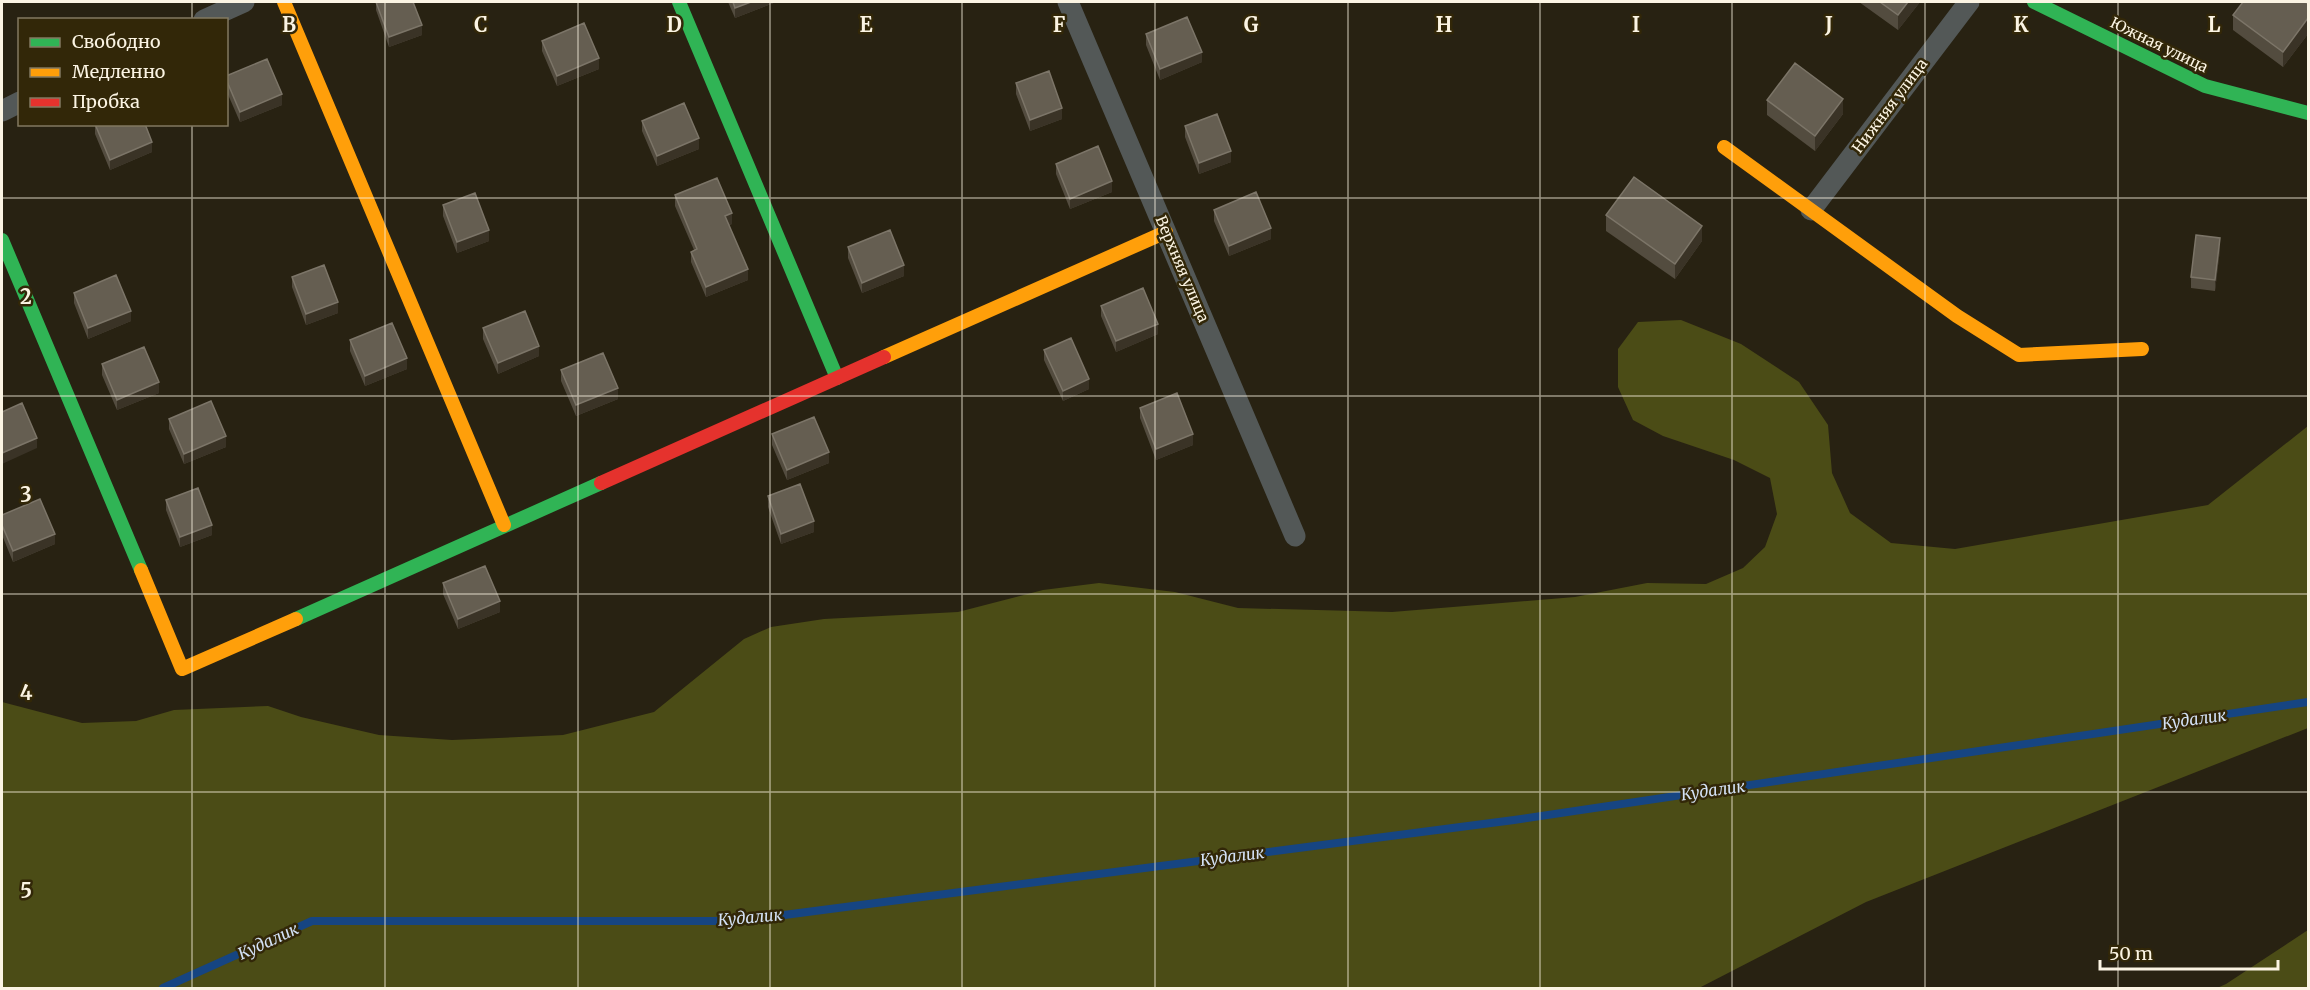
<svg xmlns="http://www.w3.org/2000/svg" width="2310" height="990" font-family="Merriweather,serif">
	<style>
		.green { fill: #4b4c16 }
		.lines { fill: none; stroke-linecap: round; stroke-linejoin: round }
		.stream { stroke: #164582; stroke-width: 8 }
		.street { stroke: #535857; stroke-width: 21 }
		.fast { stroke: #30b455; stroke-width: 14 }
		.slow { stroke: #ff9f0a; stroke-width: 14 }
		.jam { stroke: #e5322d; stroke-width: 14 }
		.wall { fill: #534c3f }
		.shaded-wall { fill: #3a3326 }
		.building { fill: #655e51; stroke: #7c7568; stroke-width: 1.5 }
		.grid { fill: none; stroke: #fbf4e3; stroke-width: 1.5; stroke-opacity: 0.55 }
		.labels { text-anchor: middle; stroke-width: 5; stroke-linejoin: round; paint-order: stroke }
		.street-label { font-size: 15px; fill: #fbf4e3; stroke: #322708 }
		.water-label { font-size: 16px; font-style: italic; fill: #d4e2f6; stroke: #322708 }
		.grid-label { font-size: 20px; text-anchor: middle; font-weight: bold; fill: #fbf4e3; stroke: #322708; stroke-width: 5; stroke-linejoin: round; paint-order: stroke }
	</style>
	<rect width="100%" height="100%" fill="#282212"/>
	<path class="green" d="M1681 320 1741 344 1799 382 1828 425 1832 473 1850 513 1891 543 1955 549 2208 505 2308 426V728L1866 902 1699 988H2V702L82 723 136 721 174 710 268 706 301 717 379 735 452 740 563 735 654 712 744 639 771 627 824 619 958 612 1043 590 1099 583 1175 592 1238 608 1392 612 1575 597 1647 583 1706 584 1743 568 1765 547 1777 514 1770 478 1734 460 1663 436 1633 420 1618 387V349L1638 322Z
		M2308 930V988H2217L2226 984Z"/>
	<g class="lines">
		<path class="stream" d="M163 988 312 921H738L1514 820 2308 702"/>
		<path class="street" d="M1068 2 1295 536
			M204 20 244 2
			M2 111 20 102
			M1811 210 1969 2"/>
		<path class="fast" d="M679 2 837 378
			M2034 2 2205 86 2308 113
			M2 240 141 570
			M296 619 601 483"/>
		<path class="slow" d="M284 2 504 525
			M1724 147 1957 316 2019 355 2142 349
			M884 357 1166 232
			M141 570 182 669 296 619"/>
		<path class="jam" d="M601 483 884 357"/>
	</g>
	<path class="wall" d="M376 2H413L422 35 389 47 376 10Z
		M728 2H776L735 18Z
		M1859 2H1920L1898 30Z
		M2308 4V34L2283 67 2233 30V15Z
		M1146 34 1202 62 1160 80 1146 45Z
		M542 41 599 69 557 86 542 51Z
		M226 76 282 105 240 122 226 90Z
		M1016 83 1062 119 1030 131 1016 94Z
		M1767 100 1843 114 1815 151 1767 115Z
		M642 121 699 149 657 166 642 131Z
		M95 124 152 152 110 170 95 134Z
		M1185 126 1231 162 1199 174 1185 137Z
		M1056 164 1112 192 1070 209 1056 174Z
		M675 195 732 224 729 225 748 280 706 297 691 262V252L694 250 675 206Z
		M443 205 489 241 457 253 443 216Z
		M1214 210 1271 239 1229 256 1214 221Z
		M1606 215 1702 241 1675 279 1606 231Z
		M848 247 904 276 862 293 848 258Z
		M2220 249 2215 291 2191 288V277Z
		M292 277 338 313 306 325 292 287Z
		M74 293 131 321 88 339 74 303Z
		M1101 306 1158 334 1116 352 1101 316Z
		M483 328 539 356 498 374 483 339Z
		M350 340 407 369 365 386 350 351Z
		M1044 350 1089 389 1063 401 1044 360Z
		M102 364 159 393 117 410 102 375Z
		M561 370 618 399 576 416 561 381Z
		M1140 408 1193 445 1156 460 1140 418Z
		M169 419 226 447 184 464 169 429Z
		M772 434 829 463 787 480 772 445Z
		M768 496 814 532 781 544 768 507Z
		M166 500 212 535 180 547 166 510Z
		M2 515 55 544 13 562 2 535Z
		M443 583 500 612 458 629 443 594Z"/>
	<path class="shaded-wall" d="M751 2H776L735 18V8Z
		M1908 2H1920L1898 30V15Z
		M2308 18V34L2283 67V52Z
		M422 25V35L389 47V37Z
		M1202 52V62L1160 80V69Z
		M599 58V69L557 86V76Z
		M282 94V105L240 122V112Z
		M1843 99V114L1815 151V136Z
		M1062 108V119L1030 131V120Z
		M699 138V149L657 166V156Z
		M152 142V152L110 170V160Z
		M1231 151V162L1199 174V163Z
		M1112 181V192L1070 209V199Z
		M732 213V224L725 226V216Z
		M1702 226V241L1675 279V264Z
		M1271 228V239L1229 256V246Z
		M489 230V241L457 253V242Z
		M2220 238V249L2215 291V280Z
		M904 265V276L862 293V283Z
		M748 269V280L706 297V287Z
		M338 302V313L306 325V314Z
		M131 311V321L88 339V328Z
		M1158 324V334L1116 352V341Z
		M539 346V356L498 374V363Z
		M407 358V369L365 386V376Z
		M1089 379V389L1063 401V391Z
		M159 382V393L117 410V400Z
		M618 388V399L576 416V405Z
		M1193 434V445L1156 460V449Z
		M226 436V447L184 464V454Z
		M37 438V448L2 464V453Z
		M829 452V463L787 480V470Z
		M814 521V532L781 544V534Z
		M212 525V535L180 547V537Z
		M55 534V544L13 562V551Z
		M500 601V612L458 629V619Z"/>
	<path class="building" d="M376 2H413L422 25 389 37Z
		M733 2H751L735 8Z
		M1880 2H1908L1898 15Z
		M2243 2H2305L2308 4V18L2283 52 2233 15Z
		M1187 17 1202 52 1160 69 1146 34Z
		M584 23 599 58 557 76 542 41Z
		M267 59 282 94 240 112 226 79V76Z
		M1795 63 1843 99 1815 136 1767 100Z
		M1049 71 1062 108 1030 120 1016 83Z
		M684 103 699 138 657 156 642 121Z
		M1217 114 1231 151 1199 163 1185 126Z
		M95 124H145L152 142 110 160Z
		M1098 146 1112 181 1070 199 1056 164Z
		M1634 177 1702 226 1675 264 1606 215Z
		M717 178 732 213 725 216 748 269 706 287 691 252 697 249 675 195Z
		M1256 192 1271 228 1229 246 1214 210Z
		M475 193 489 230 457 242 443 205Z
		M890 230 904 265 862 283 848 247Z
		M2196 235 2220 238 2215 280 2191 277Z
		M324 265 338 302 306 314 292 277Z
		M116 275 131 311 88 328 74 293Z
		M1143 288 1158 324 1116 341 1101 306Z
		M525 311 539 346 498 363 483 328Z
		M392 323 407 358 365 376 350 340Z
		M1071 338 1089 379 1063 391 1044 350Z
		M144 347 159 382 117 400 102 364Z
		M603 353 618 388 576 405 561 370Z
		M1177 393 1193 434 1156 449 1140 408Z
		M211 401 226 436 184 454 169 419Z
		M22 403 37 438 2 453V412Z
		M814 417 829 452 787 470 772 434Z
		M800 484 814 521 781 534 768 496Z
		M198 488 212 525 180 537 166 500Z
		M40 499 55 534 13 551 2 525V515Z
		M485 566 500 601 458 619 443 583Z"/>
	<path class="grid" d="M192 2V20M385 2V988M578 2V988M770 2V988M962 2V988M1155 2V988M1348 2V988M1540 2V988M1732 2V988M1925 2V988M2118 2V988M192 124V988M2 198H2308M2 396H2308M2 594H2308M2 792H2308"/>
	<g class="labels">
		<g class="street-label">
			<text transform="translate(2159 45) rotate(26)" y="5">Южная улица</text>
			<text transform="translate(1890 106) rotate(-53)" y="5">Нижняя улица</text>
			<text transform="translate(1182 269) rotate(67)" y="5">Верхняя улица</text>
		</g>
		<g class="water-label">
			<text transform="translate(2194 719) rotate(-8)" y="6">Кудалик</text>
			<text transform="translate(1713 790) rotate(-8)" y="6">Кудалик</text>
			<text transform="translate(1232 856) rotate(-7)" y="6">Кудалик</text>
			<text transform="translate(750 917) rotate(-5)" y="6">Кудалик</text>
			<text transform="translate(268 941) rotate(-25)" y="6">Кудалик</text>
		</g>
	</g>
	<g class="grid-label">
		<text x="289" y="32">B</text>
		<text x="481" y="32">C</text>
		<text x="674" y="32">D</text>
		<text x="866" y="32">E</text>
		<text x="1059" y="32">F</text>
		<text x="1251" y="32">G</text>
		<text x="1444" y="32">H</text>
		<text x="1636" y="32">I</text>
		<text x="1829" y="32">J</text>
		<text x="2021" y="32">K</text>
		<text x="2214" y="32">L</text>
		<text x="26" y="304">2</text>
		<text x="26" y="502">3</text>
		<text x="26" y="700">4</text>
		<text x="26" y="898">5</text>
	</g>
	<rect width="2310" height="990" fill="none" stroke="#fbf4e3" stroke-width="6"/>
	<rect x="18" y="18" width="210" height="108" fill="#322708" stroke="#827960" stroke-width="1.5"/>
	<rect x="30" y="38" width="30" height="9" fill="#30b455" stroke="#827960" stroke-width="1.5"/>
	<text x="72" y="48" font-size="18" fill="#fbf4e3">Свободно</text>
	<rect x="30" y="68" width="30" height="9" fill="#ff9f0a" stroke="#827960" stroke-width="1.5"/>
	<text x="72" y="78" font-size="18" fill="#fbf4e3">Медленно</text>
	<rect x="30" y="98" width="30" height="9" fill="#e5322d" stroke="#827960" stroke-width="1.5"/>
	<text x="72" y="108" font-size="18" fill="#fbf4e3">Пробка</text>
	<path d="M2100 960v9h178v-9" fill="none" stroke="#fbf4e3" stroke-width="3"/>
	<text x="2109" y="960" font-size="18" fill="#fbf4e3" stroke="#322708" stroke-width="4.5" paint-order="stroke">50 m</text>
</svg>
